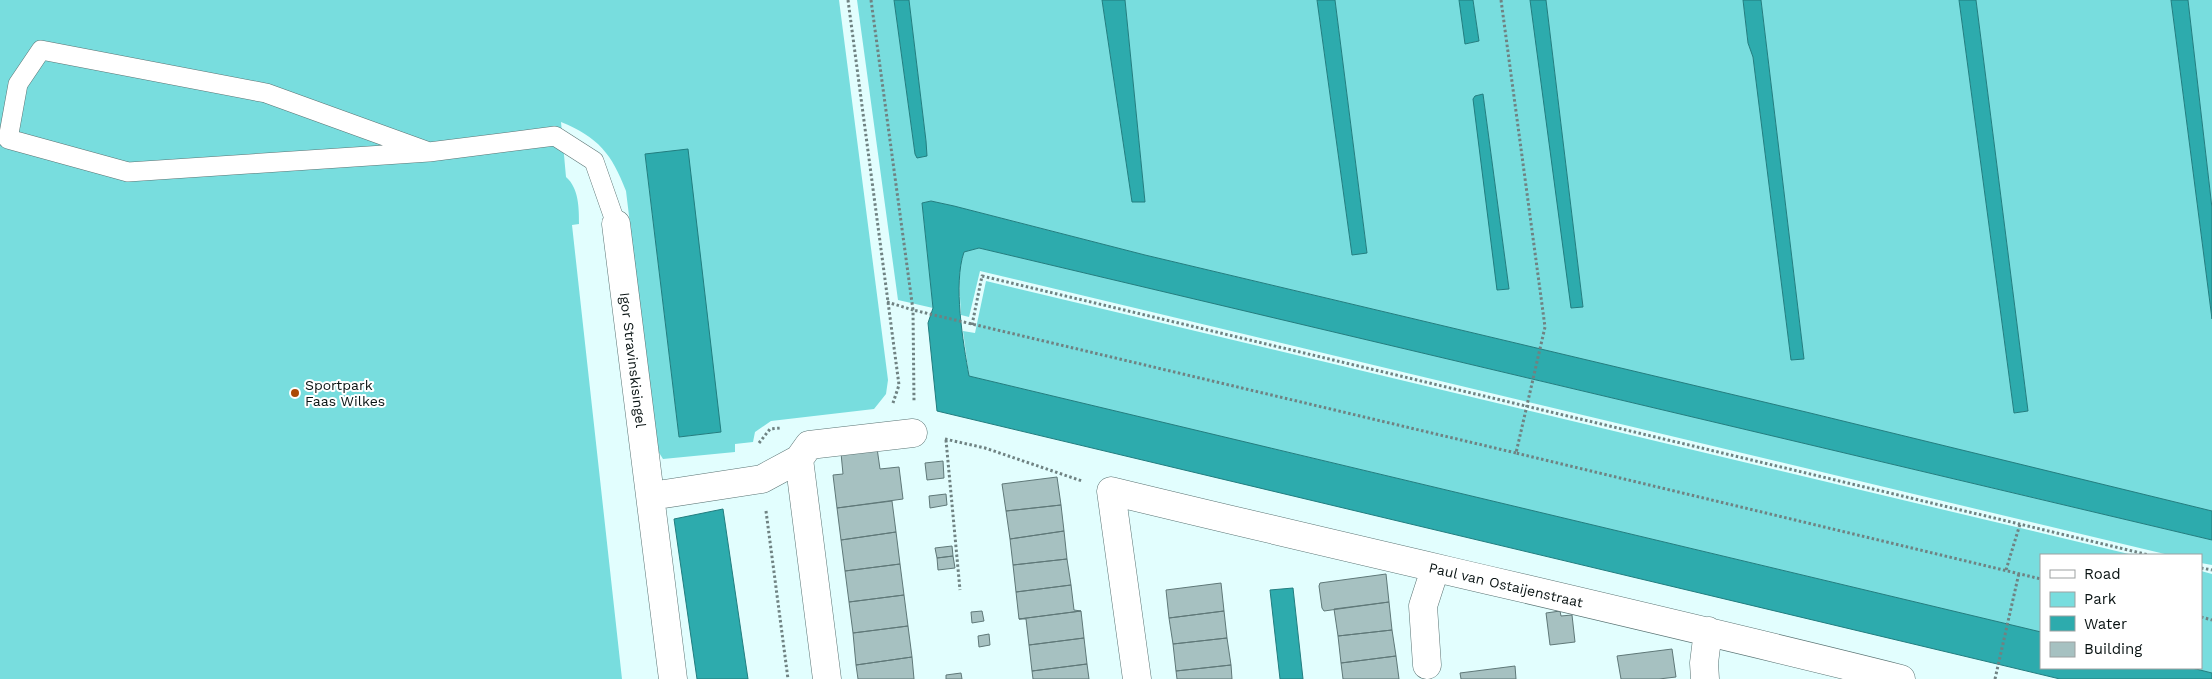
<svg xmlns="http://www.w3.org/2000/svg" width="2212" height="679" font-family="'Work Sans',sans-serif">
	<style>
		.green { fill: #78ddde; fill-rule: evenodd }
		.water { fill: #2dabad; stroke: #227d7f }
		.building { fill: #a6c1c1; stroke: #5f7878 }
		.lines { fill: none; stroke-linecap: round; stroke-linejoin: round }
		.service-casing { stroke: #5b7474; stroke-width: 20 }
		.minor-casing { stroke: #5b7474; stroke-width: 29 }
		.path { stroke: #6f8282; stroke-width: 3; stroke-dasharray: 2.5 2.5; stroke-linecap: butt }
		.service { stroke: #fff; stroke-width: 19 }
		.minor { stroke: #fff; stroke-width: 28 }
		.poi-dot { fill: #ab4906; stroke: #fff; stroke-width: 2 }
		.labels { text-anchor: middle; stroke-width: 4; stroke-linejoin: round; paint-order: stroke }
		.street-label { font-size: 14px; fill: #091313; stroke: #fff }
		.poi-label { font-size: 14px; fill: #091313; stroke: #fff; text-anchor: start }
	</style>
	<rect width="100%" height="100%" fill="#e2fefe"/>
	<path class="green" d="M0 0H839L888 380 886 394 874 409 771 421 755 432 753 442 735 444V452L663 459 658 451 656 438 626 191C612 154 598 137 561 122L566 177C579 188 579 209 579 224L572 225 622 679H0ZM645 154 721 432 679 437Z
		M857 0H894L915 154 926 141 909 0H1102L1132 201 1145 202 1125 0H1317L1352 255 1367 252 1335 0H1459L1466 44 1479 41 1473 0H1530L1572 308 1583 307 1546 0H1743L1748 43 1753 56 1791 360 1804 359 1761 0H1959L2014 413 2028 411 1976 0H2171L2212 319V511L1806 412 1145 255 954 206 931 201 922 203 933 308 898 300ZM1483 94 1509 289 1498 290 1475 96Z
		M2188 0H2212V208Z
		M979 248 2212 540V565L2201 563V555H2169L980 271 969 317 961 315C960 293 957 272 964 252Z
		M986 281 2133 555H2041V632L969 376 963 331 975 333Z
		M2201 571 2212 574V673L2192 668H2201Z"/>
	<path class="water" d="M894 0H909L926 141 927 156 917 158 915 154Z
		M1102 0H1125L1145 202H1132Z
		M1317 0H1335L1367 253 1352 255Z
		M1459 0H1473L1479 41 1465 44Z
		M1530 0H1546L1583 307 1571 308Z
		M1743 0H1761L1804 359 1791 360 1753 57 1748 43Z
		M1959 0H1976L2028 411 2014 413Z
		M2171 0H2188L2212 208V319Z
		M1483 94 1509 289 1497 290 1473 99 1475 96Z
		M688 149 721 432 679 437 645 154Z
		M931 201 954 206 1145 255 1806 412 2212 511V540L979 248 964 252C953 284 963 342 969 376L2041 632V668H2192L2212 673V679H2060L937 411 928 323 933 308 922 203Z
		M723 509 748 679H697L674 519Z
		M1293 588 1303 679H1280L1270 590Z"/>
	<path class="building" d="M877 448 880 469 899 467 903 499 837 508 833 475 843 474 841 453Z
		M943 461 944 478 927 480 925 463Z
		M1057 477 1061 505 1006 511 1002 484Z
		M946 494 947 505 930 508 929 496Z
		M892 501 896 532 841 540 837 508Z
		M1061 505 1064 531 1010 539 1006 511Z
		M1064 531 1067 559 1013 565 1010 539Z
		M896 532 900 564 845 571 841 540Z
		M952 546 953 556 937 558 935 548Z
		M953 556 955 568 938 570 937 558Z
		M1067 559 1071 585 1016 592 1013 565Z
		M900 564 904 595 849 602 845 571Z
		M1386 574 1389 602 1324 611 1322 608 1319 586 1320 583Z
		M1221 583 1224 611 1169 618 1166 590Z
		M1071 585 1074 610 1081 611 1019 619 1016 592Z
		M904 595 908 626 853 633 849 602Z
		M1389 602 1392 630 1338 636 1334 609Z
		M982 611 984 621 972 623 971 612Z
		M1081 611 1084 638 1029 645 1026 619H1019Z
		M1224 611 1227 638 1173 644 1169 618Z
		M1560 611 1561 616 1572 615 1575 642 1550 645 1546 613Z
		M908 626 912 657 856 665 853 633Z
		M1392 630 1396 656 1341 663 1338 636Z
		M989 634 990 645 979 647 978 636Z
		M1084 638 1087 664 1032 671 1029 645Z
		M1227 638 1231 665 1176 671 1173 644Z
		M1672 649 1676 677 1659 679H1621L1617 656Z
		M1396 656 1399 679H1343L1341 663Z
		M912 657 914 679H858L856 665Z
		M1087 664 1089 679H1033L1032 671Z
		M1231 665 1232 679H1177L1176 671Z
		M1515 666 1516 679H1461L1460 673Z
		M961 673 962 679H946V675Z"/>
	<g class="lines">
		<g class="service-casing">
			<path id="service" d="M429 152 266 93 41 50 18 84 8 139 128 172 429 152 555 136 594 161 616 224"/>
		</g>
		<g class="minor-casing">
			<path id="minor" d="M616 224 673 679
				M651 496 762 479 799 459
				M1427 665 1423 606 1435 569
				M827 679 799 459 809 445 913 433
				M1137 679 1111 491C1374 555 1638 613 1901 679
				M1705 679 1704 663 1708 631"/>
		</g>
		<path class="path" d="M848 0 899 385 893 403
			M871 0 913 310 1516 453
			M1501 0 1545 327 1516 453 2041 579
			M887 302 913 310 914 402
			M972 325 982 276 2149 555
			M945 439 985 448 1082 481
			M946 440 960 590
			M759 443 770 429 781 428
			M766 511 788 679
			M2201 568 2212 570
			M2006 570 2020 524
			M2201 617 2212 620
			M1995 679 2019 573"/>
		<use href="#service" class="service"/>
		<use href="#minor" class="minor"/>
	</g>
	<circle class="poi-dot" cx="295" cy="393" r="5"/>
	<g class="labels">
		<g class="street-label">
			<text transform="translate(633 360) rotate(83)" y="5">Igor Stravinskisingel</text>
			<text transform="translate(1506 585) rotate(13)" y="5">Paul van Ostaijenstraat</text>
		</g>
		<g class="poi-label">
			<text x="305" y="390">Sportpark<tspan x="305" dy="16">Faas Wilkes</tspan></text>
		</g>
	</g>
	<rect x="2040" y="554" width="162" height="115" fill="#ffffff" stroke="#9da1a1"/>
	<rect x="2050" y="570" width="25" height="8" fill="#ffffff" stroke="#9da1a1"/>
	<text x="2084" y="579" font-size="15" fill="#091313">Road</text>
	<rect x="2050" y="592" width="25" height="15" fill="#78ddde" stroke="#9da1a1"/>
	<text x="2084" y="604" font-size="15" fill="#091313">Park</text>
	<rect x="2050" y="616" width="25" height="15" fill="#2dabad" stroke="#9da1a1"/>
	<text x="2084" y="629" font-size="15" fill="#091313">Water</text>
	<rect x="2050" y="642" width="25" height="15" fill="#a6c1c1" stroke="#9da1a1"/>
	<text x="2084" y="654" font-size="15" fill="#091313">Building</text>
</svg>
